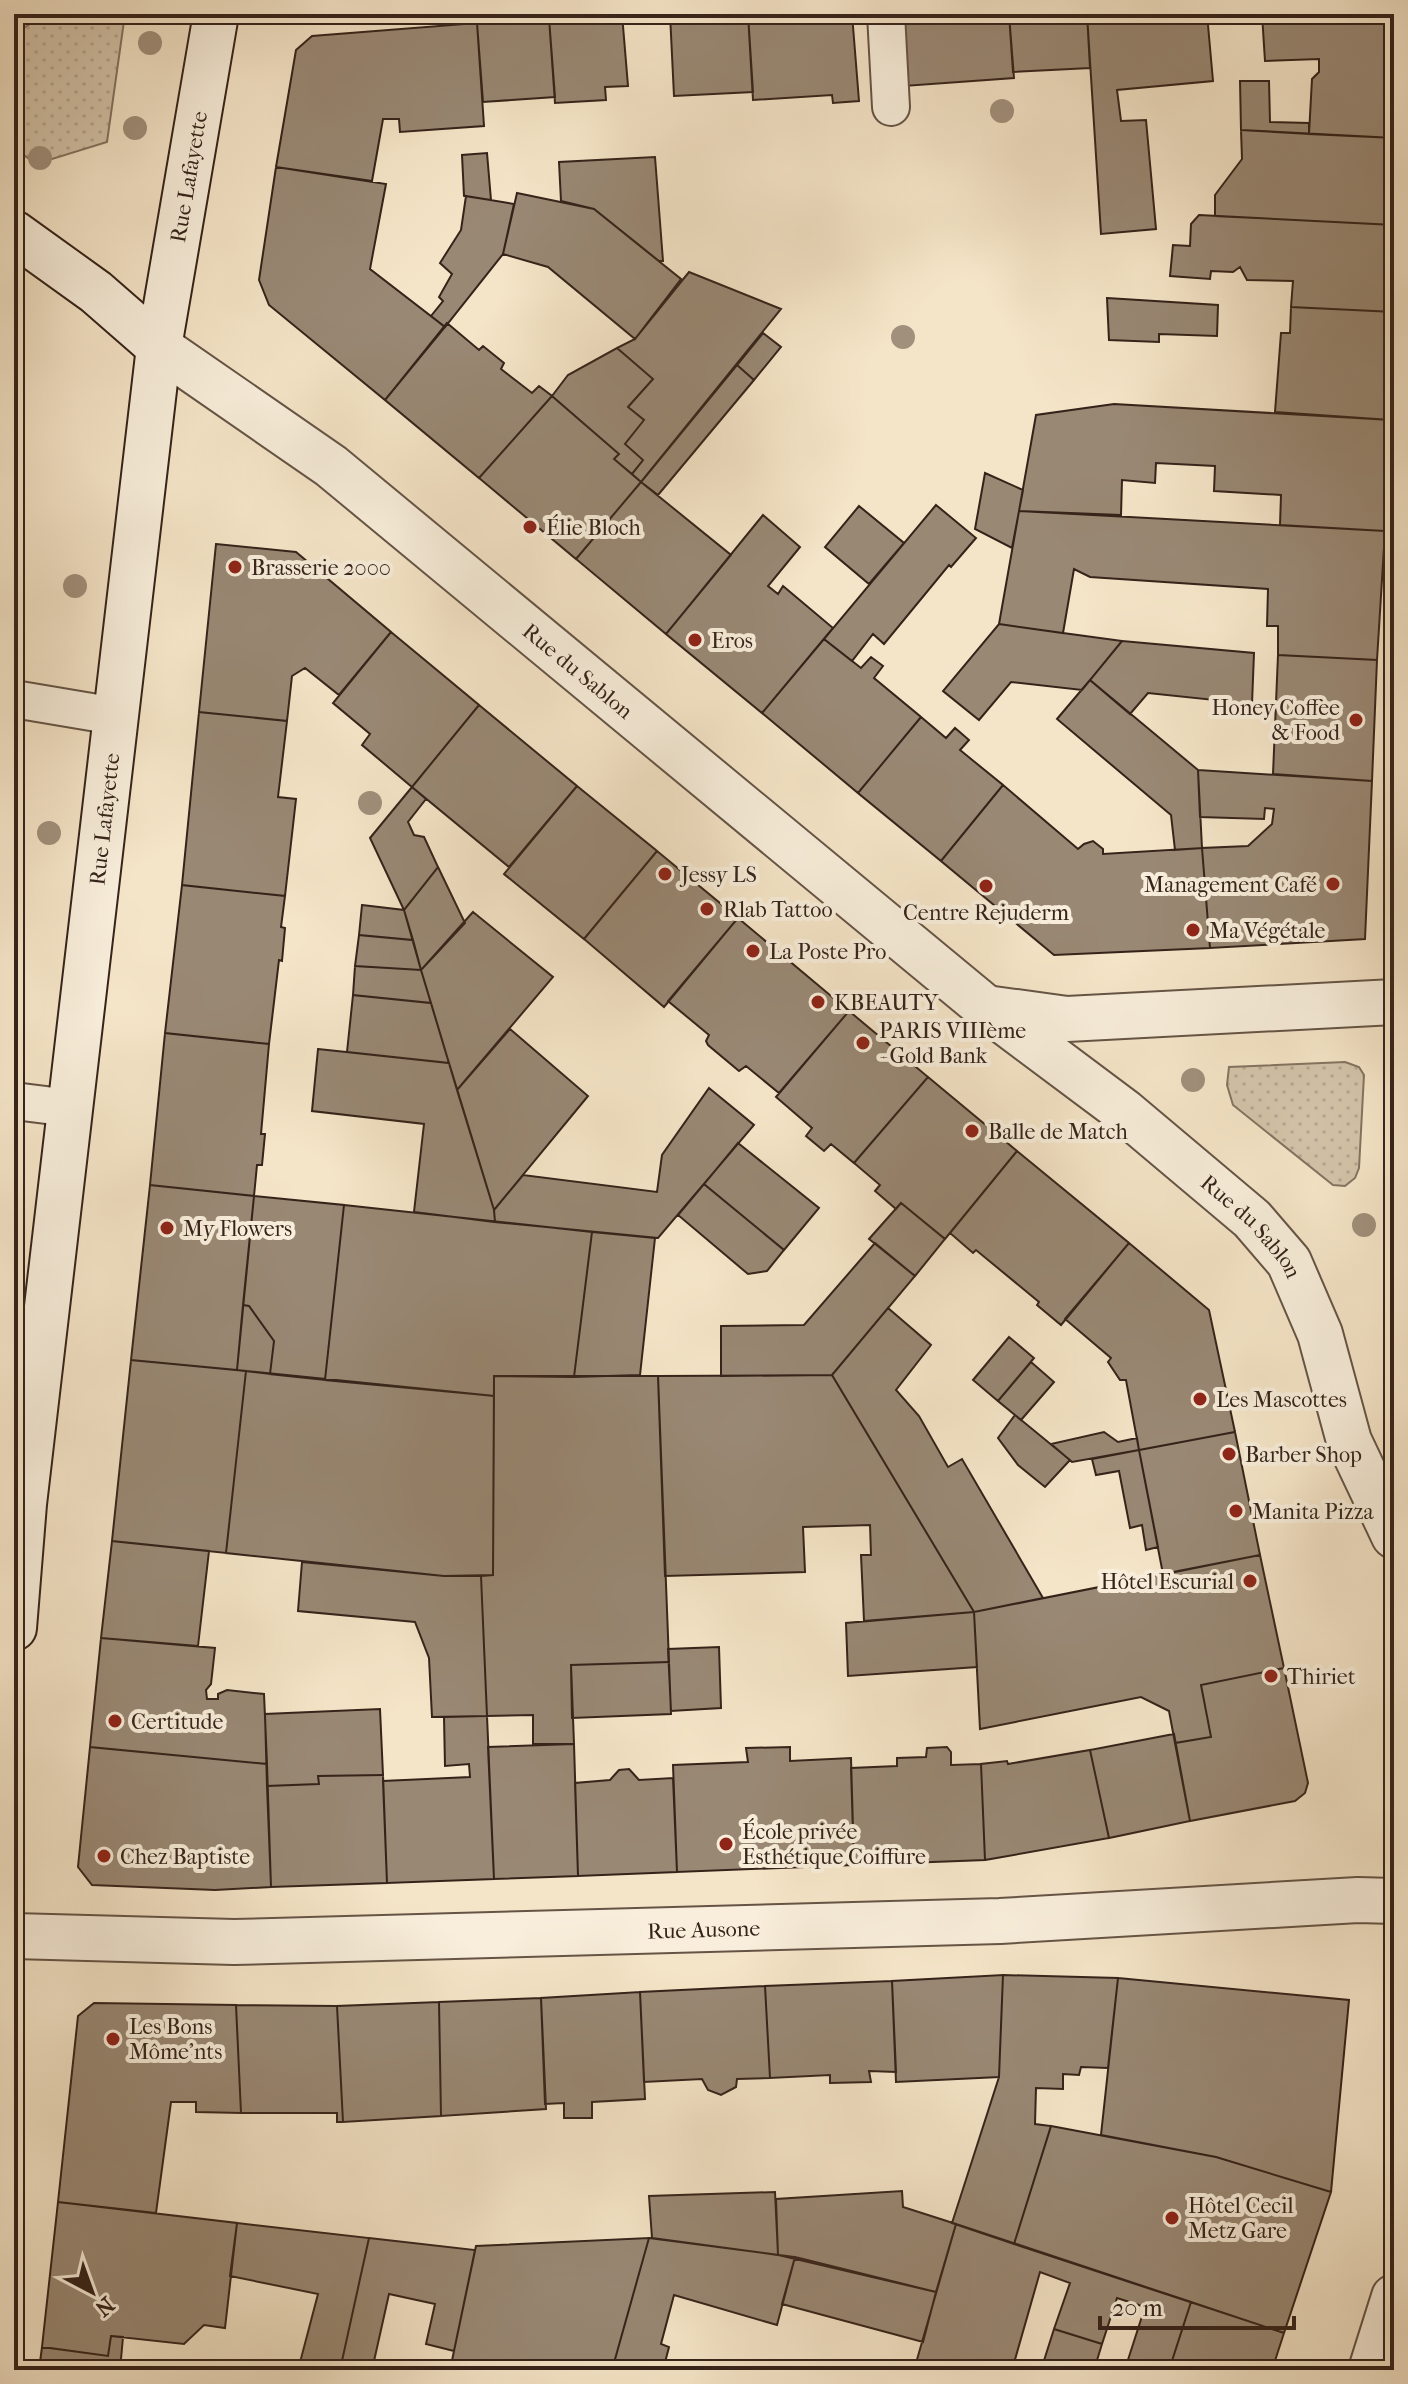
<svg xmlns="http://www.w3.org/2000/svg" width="1408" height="2384" font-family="'IM FELL French Canon',serif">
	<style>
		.grass { fill: url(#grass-dots); stroke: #847462; stroke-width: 2 }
		.building { fill: #998874; stroke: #35231a; stroke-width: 2 }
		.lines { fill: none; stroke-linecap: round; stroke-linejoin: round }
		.service-casing { stroke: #655446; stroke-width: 40 }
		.minor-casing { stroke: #655446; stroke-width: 48 }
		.tertiary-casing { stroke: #655446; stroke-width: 48 }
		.secondary-casing { stroke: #35231a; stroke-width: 48 }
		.service { stroke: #f8eedb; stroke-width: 36 }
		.minor { stroke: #f8eedb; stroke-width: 44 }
		.tertiary { stroke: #f8eedb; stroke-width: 44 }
		.secondary { stroke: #f8eedb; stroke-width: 44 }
		.tree { fill: #a1907c }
		.poi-dot { fill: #8f2418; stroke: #f8eedb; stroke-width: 3 }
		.labels { text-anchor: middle; stroke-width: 8; stroke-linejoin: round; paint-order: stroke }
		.street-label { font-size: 22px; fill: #35231a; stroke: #f8eedb }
		.poi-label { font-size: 22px; fill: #35231a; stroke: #f8eedb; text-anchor: start }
	</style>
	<defs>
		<pattern id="grass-dots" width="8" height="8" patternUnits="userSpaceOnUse" patternTransform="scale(2)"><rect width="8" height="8" fill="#d4c4aa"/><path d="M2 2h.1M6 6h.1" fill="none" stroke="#b7a892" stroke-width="1.8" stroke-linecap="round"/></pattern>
	</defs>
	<rect width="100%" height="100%" fill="#f5e5c8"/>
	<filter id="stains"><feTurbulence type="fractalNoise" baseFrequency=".0025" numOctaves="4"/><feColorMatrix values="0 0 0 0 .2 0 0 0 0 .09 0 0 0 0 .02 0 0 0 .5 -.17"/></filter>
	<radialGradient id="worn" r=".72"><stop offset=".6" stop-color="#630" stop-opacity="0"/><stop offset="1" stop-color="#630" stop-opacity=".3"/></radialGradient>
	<path class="grass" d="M46 14H125L107 142 36 164 14 148V34Z
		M1345 1062 1359 1067 1364 1075 1359 1168 1355 1178 1345 1186 1333 1185 1233 1105 1227 1085 1229 1067Z"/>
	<path class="building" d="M622 14 628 86 605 87 606 100 555 103 549 18Z
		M670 14H748L753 92 674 96Z
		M748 14H852L859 101 833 103 832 95 753 100Z
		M904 14H1009L1014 78 904 86Z
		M1009 14H1087L1090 68 1013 72Z
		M1087 14H1207L1213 81 1117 90 1121 121 1146 120 1156 229 1101 234Z
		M1262 14H1394V138L1309 134 1312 79 1319 72V59L1265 61Z
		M549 18 555 97 483 102 477 23Z
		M477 23 484 126 400 132 399 119H383L372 181 276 167 296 50 312 36Z
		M1240 81H1269L1270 122 1309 123V134L1241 130Z
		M1241 130 1394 138V225L1215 216V195L1242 159Z
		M487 153 491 200 464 196 462 155Z
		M655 157 663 261H659L594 209 561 201 559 162Z
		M276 167 386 184 370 269 445 327 385 400 269 305 259 280Z
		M517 193 594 209 681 279 635 339 548 267 503 254Z
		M466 196 514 204 503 254 445 327 431 316 443 301 439 297 452 274 440 263 461 230Z
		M1199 215 1394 225V312L1291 307 1293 281 1247 280 1240 267 1233 272 1211 271 1210 279 1170 276 1173 245 1190 246 1191 224Z
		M689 272 781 309 641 482 632 474 643 460 625 444 644 420 628 407 653 379 617 348 635 339Z
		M1107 298 1218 305 1217 336 1159 334V342L1109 340Z
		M1291 307 1394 312 1391 420 1275 412 1281 333H1290Z
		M447 323 479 350 483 346 504 363 501 369 532 393 539 386 552 396 479 478 385 400Z
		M763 333 781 347 754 380 737 365Z
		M617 348 653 379 628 407 644 420 625 444 643 460 632 474 614 459 619 454 552 396 568 375Z
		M737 365 754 380 658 495 641 482Z
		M552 396 619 454 614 459 641 482 576 559 479 478Z
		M1114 404 1391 420 1385 531 1280 525 1281 495 1214 491 1215 466 1156 463 1155 483 1122 480 1121 515 1019 511 1036 415Z
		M985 473 1023 490 1012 548 975 529Z
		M641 482 731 555 666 634 576 559Z
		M936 505 976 538 951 567 949 565 884 644 873 634 852 661 824 639Z
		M859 506 904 543 869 584 825 547Z
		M1019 511 1385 531 1377 660 1278 655V626H1267L1268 589 1090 577 1074 569 1063 633 999 624Z
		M763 515 800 547 768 586 778 594 783 586 833 628 762 713 666 634Z
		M216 544 296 552 391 632 339 695 305 668 292 676 287 721 199 712Z
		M999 624 1063 633 1122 641 1082 690 1011 682 979 720 943 691Z
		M391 632 479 705 412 787 362 745 370 734 333 703Z
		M824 639 861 668 871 657 883 666 874 678 921 717 858 793 762 713Z
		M1122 641 1254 653 1252 704 1148 693 1130 714 1090 680Z
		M1278 655 1377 660 1372 781 1273 774Z
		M1090 680 1198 770 1202 848 1175 850 1171 815 1057 719Z
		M479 705 577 786 509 867 412 787Z
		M199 712 287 721 278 797 296 799 285 896 182 885Z
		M921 717 946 738 955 728 969 740 960 750 1003 785 941 861 858 793Z
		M1198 770 1372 781 1365 939 1210 948 1202 848 1248 846 1272 824 1274 809 1265 808 1264 819 1200 817Z
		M1003 785 1078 849 1084 844 1093 841 1103 849V854L1202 848 1210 948 1054 955 941 861Z
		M577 786 657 851 584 939 504 874Z
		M412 787 426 799 408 822 414 835 424 837 438 867 404 910 370 838Z
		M657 851 738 918 664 1007 584 939Z
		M438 867 465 923 421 970 404 910Z
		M182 885 285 896 281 927 285 928 282 961 279 960 269 1044 165 1033Z
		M362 905 404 910 413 940 359 935Z
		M473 912 553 977 457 1090 421 970Z
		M738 918 849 1011 779 1093 746 1066 739 1071 708 1045 706 1041 709 1035 668 1001Z
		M359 935 413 940 421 970 355 966Z
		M355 966 421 970 431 1003 353 995Z
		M353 995 431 1003 449 1063 347 1052Z
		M849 1011 928 1077 854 1163 831 1144 824 1151 806 1136 812 1128 776 1097Z
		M510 1029 588 1096 494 1210 457 1090Z
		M165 1033 269 1044 261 1134H265L262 1165H257L254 1196 150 1185Z
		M318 1049 449 1063 494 1210 495 1222 414 1212 424 1124 312 1111Z
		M928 1077 1017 1151 945 1239 901 1203 896 1209 875 1191 880 1185 854 1163Z
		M709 1088 754 1125 658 1238 495 1222 494 1210 523 1175 657 1192 662 1155Z
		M738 1143 819 1208 784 1250 704 1184Z
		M1017 1151 1129 1243 1061 1325 1037 1305 1039 1302 976 1250 973 1253 950 1233Z
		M704 1184 784 1250 767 1271 748 1274 678 1215Z
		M150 1185 254 1196 237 1370 131 1360Z
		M254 1196 344 1205 325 1380 270 1374 274 1341 249 1306 243 1305Z
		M901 1203 945 1239 915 1276 869 1239Z
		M344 1205 592 1232 574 1377 494 1376V1396L325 1380Z
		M592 1232 655 1238 640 1375 574 1377Z
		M875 1243 915 1276 832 1375 721 1376V1326L804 1325Z
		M1129 1243 1209 1310 1235 1432 1139 1450 1126 1380H1120L1108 1362 1111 1358 1065 1319Z
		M243 1305 249 1306 274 1341 270 1374 237 1370Z
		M888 1308 931 1345 896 1390 919 1416 948 1467 962 1459 1043 1598 974 1612 832 1375Z
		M1009 1337 1034 1358 998 1401 973 1380Z
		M131 1360 246 1371 226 1553 112 1541Z
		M1031 1362 1054 1382 1021 1420 998 1401Z
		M246 1371 494 1396 493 1575 444 1576 226 1553Z
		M832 1375 974 1612 864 1621 861 1555H871L870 1525 803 1527 805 1572 665 1576 658 1376Z
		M494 1376H658L669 1662 571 1665 574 1744H533V1715L487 1716 481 1576 493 1575Z
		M1015 1415 1070 1460 1045 1487 1018 1465 998 1438Z
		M1104 1432 1118 1442 1137 1438 1139 1450 1072 1462 1051 1444Z
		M1235 1432 1260 1555 1163 1574 1139 1450Z
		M1139 1450 1158 1547 1146 1550 1142 1525 1130 1528 1119 1471 1096 1475 1092 1459Z
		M112 1541 209 1551 198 1646 101 1638Z
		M1260 1555 1284 1668 1201 1685 1211 1737 1175 1743 1169 1711 1141 1697 980 1729 974 1612Z
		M302 1562 444 1576H481L487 1716 432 1717 429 1658 415 1622 298 1611Z
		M974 1612 977 1667 848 1676 846 1623Z
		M101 1638 215 1648 211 1684 206 1690 207 1699H218V1694L227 1690 264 1694 267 1764 90 1747Z
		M719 1647 721 1708 671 1711 668 1649Z
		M669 1662 671 1714 572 1718 571 1665Z
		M1284 1668 1308 1783 1305 1793 1295 1801 1190 1821 1175 1743 1211 1737 1201 1685Z
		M380 1709 383 1775 318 1776 319 1784 267 1786 265 1714Z
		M487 1716 494 1879 387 1883 383 1781 470 1777 469 1764 445 1766 444 1717Z
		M1174 1734 1190 1821 1109 1838 1090 1750Z
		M574 1744 578 1876 494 1879 488 1747Z
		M90 1747 267 1764 271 1887 215 1890 92 1885 78 1867Z
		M790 1747V1761L851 1758 854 1865 677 1872 673 1765 748 1762 746 1748Z
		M947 1747 951 1752V1765L981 1764 985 1860 854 1865 851 1768 897 1766V1758L926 1757 927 1748Z
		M1090 1750 1109 1838 985 1860 981 1764 1007 1761 1008 1764Z
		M629 1769 639 1780 673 1778 677 1872 578 1876 575 1783 610 1780 619 1770Z
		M383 1775 387 1883 271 1887 267 1786 319 1784 318 1776Z
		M1003 1975 999 2077 896 2082 892 1981Z
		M1003 1975 1118 1978 1108 2068 1081 2067 1079 2075 1063 2074V2089L1036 2088 1035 2124 1051 2126 1014 2244 952 2223 999 2077Z
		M1118 1978 1349 2000 1331 2192 1216 2157 1101 2135Z
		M892 1981 896 2072 869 2071 871 2082 830 2083V2075L770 2078 765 1986Z
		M765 1986 770 2078 737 2079 736 2087 721 2095 708 2090 702 2079 644 2082 640 1992Z
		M640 1992 645 2099 592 2102V2118H564V2103L545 2104 541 1998Z
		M541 1998 546 2109 441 2116 439 2002Z
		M439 2002 441 2116 343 2122 337 2006Z
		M94 2003 236 2005 241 2113 196 2112V2102H171L156 2213 58 2202 78 2016Z
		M236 2005 337 2006 343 2122H337V2113H241Z
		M1051 2126 1216 2157 1331 2192 1284 2333 1014 2244Z
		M902 2191 903 2207 956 2224 936 2292 778 2255 776 2199Z
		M775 2192 778 2255 652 2238 649 2196Z
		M58 2202 237 2223 225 2328 204 2325 184 2344 111 2336 108 2356 42 2347Z
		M237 2223 369 2238 340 2370H298L318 2294 230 2276Z
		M956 2224 1191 2302 1170 2367 1164 2364 1162 2370H1139L1126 2366 1145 2307 1117 2298 1102 2344 1054 2329 1070 2283 1040 2272 1012 2370H936L916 2363Z
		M369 2238 475 2250 454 2351 426 2344 435 2304 389 2294 372 2370H340Z
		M649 2238 612 2370H450L476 2246Z
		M649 2238 795 2257 777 2325 674 2295 661 2344 669 2347 663 2370H612Z
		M795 2257 936 2292 923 2342 782 2304Z
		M1191 2302 1284 2333 1272 2370H1162L1164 2364 1170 2367Z
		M1054 2329 1102 2344 1094 2370H1041Z
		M111 2336 123 2337 120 2370H39L42 2347 108 2356Z
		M916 2363 936 2370H914Z"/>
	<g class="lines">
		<g class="service-casing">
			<path id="service" d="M886 14 891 107
				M14 699 115 716
				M14 1101 70 1108"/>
		</g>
		<g class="minor-casing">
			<g id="minor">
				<path d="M986 1008 1067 1019 1394 1002"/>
				<path id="s1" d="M14 1936 234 1942 1000 1921 1358 1900 1394 1901"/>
			</g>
		</g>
		<g class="tertiary-casing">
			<g id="tertiary">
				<path id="s2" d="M159 347 331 466 986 1008 1125 1112 1252 1219 1289 1262 1320 1334 1349 1441 1394 1536"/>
				<path d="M1371 2370 1394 2297"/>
			</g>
		</g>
		<g class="secondary-casing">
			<g id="secondary">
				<path d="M14 233 96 292 159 347"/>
				<path id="s3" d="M14 1628 24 1504 159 347 216 14"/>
			</g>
		</g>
		<use href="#service" class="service"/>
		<use href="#minor" class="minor"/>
		<use href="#tertiary" class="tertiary"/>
		<use href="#secondary" class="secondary"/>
	</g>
	<g class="tree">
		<circle cx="150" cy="43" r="12"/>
		<circle cx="1002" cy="111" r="12"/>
		<circle cx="135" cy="128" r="12"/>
		<circle cx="40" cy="158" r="12"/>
		<circle cx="903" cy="337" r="12"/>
		<circle cx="75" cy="586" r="12"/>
		<circle cx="370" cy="803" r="12"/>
		<circle cx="49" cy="833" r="12"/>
		<circle cx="1193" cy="1080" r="12"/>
		<circle cx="1364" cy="1225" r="12"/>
	</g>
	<g class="poi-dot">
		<circle cx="530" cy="527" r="8"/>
		<circle cx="235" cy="567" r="8"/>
		<circle cx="695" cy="640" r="8"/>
		<circle cx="1356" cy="720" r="8"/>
		<circle cx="665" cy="874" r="8"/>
		<circle cx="1333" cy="884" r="8"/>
		<circle cx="986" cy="886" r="8"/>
		<circle cx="707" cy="909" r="8"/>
		<circle cx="1193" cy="930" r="8"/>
		<circle cx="753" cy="951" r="8"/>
		<circle cx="818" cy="1002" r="8"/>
		<circle cx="863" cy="1043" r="8"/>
		<circle cx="972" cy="1131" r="8"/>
		<circle cx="167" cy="1228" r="8"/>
		<circle cx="1200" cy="1399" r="8"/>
		<circle cx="1229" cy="1454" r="8"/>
		<circle cx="1236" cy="1511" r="8"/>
		<circle cx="1250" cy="1581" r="8"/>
		<circle cx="1271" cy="1676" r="8"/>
		<circle cx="115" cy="1721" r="8"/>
		<circle cx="726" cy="1844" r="8"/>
		<circle cx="104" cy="1856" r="8"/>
		<circle cx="113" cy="2039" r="8"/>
		<circle cx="1172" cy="2218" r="8"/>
	</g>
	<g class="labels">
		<g class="street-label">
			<text dy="8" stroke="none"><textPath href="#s3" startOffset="1462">Rue Lafayette</textPath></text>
			<text dy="8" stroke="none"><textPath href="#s2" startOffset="530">Rue du Sablon</textPath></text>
			<text dy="8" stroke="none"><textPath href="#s3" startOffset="814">Rue Lafayette</textPath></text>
			<text dy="8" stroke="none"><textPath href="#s2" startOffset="1404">Rue du Sablon</textPath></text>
			<text dy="8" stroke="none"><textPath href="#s1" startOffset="690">Rue Ausone</textPath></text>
		</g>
		<g class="poi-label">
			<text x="546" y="535">Élie Bloch</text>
			<text x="251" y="575">Brasserie 2000</text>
			<text x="711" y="648">Eros</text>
			<text x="1340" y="715" text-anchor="end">Honey Coffee<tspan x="1340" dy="25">&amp; Food</tspan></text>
			<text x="681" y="882">Jessy LS</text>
			<text x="1317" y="892" text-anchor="end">Management Café</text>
			<text x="723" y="917">Rlab Tattoo</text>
			<text x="986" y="920" text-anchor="middle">Centre Rejuderm</text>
			<text x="1209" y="938">Ma Végétale</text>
			<text x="769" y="959">La Poste Pro</text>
			<text x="834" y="1010">KBEAUTY</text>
			<text x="879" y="1038">PARIS VIIIème<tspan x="879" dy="25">- Gold Bank</tspan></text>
			<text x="988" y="1139">Balle de Match</text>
			<text x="183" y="1236">My Flowers</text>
			<text x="1216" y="1407">Les Mascottes</text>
			<text x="1245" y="1462">Barber Shop</text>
			<text x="1252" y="1519">Manita Pizza</text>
			<text x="1234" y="1589" text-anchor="end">Hôtel Escurial</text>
			<text x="1287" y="1684">Thiriet</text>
			<text x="131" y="1729">Certitude</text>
			<text x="742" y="1839">École privée<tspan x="742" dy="25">Esthétique Coiffure</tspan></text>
			<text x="120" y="1864">Chez Baptiste</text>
			<text x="129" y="2034">Les Bons<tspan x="129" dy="25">Môme'nts</tspan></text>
			<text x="1188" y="2213">Hôtel Cecil<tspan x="1188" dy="25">Metz Gare</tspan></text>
		</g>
	</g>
	<rect width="1408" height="2384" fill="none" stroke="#f5e5c8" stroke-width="48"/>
	<rect x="16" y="16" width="1376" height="2352" fill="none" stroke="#35231a" stroke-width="4"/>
	<rect x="24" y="24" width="1360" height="2336" fill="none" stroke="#35231a" stroke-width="2"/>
	<g transform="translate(92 2292) rotate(139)" stroke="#f8eedb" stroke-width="6" paint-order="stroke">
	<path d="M0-6L14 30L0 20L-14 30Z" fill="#35231a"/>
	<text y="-12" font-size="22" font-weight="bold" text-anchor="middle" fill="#35231a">N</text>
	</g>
	<path d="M1100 2316v12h194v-12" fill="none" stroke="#35231a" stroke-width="4"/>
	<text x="1112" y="2316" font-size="24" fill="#35231a" stroke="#f8eedb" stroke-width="6" paint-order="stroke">20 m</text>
	<rect width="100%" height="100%" filter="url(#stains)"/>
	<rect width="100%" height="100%" fill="url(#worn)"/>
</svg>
